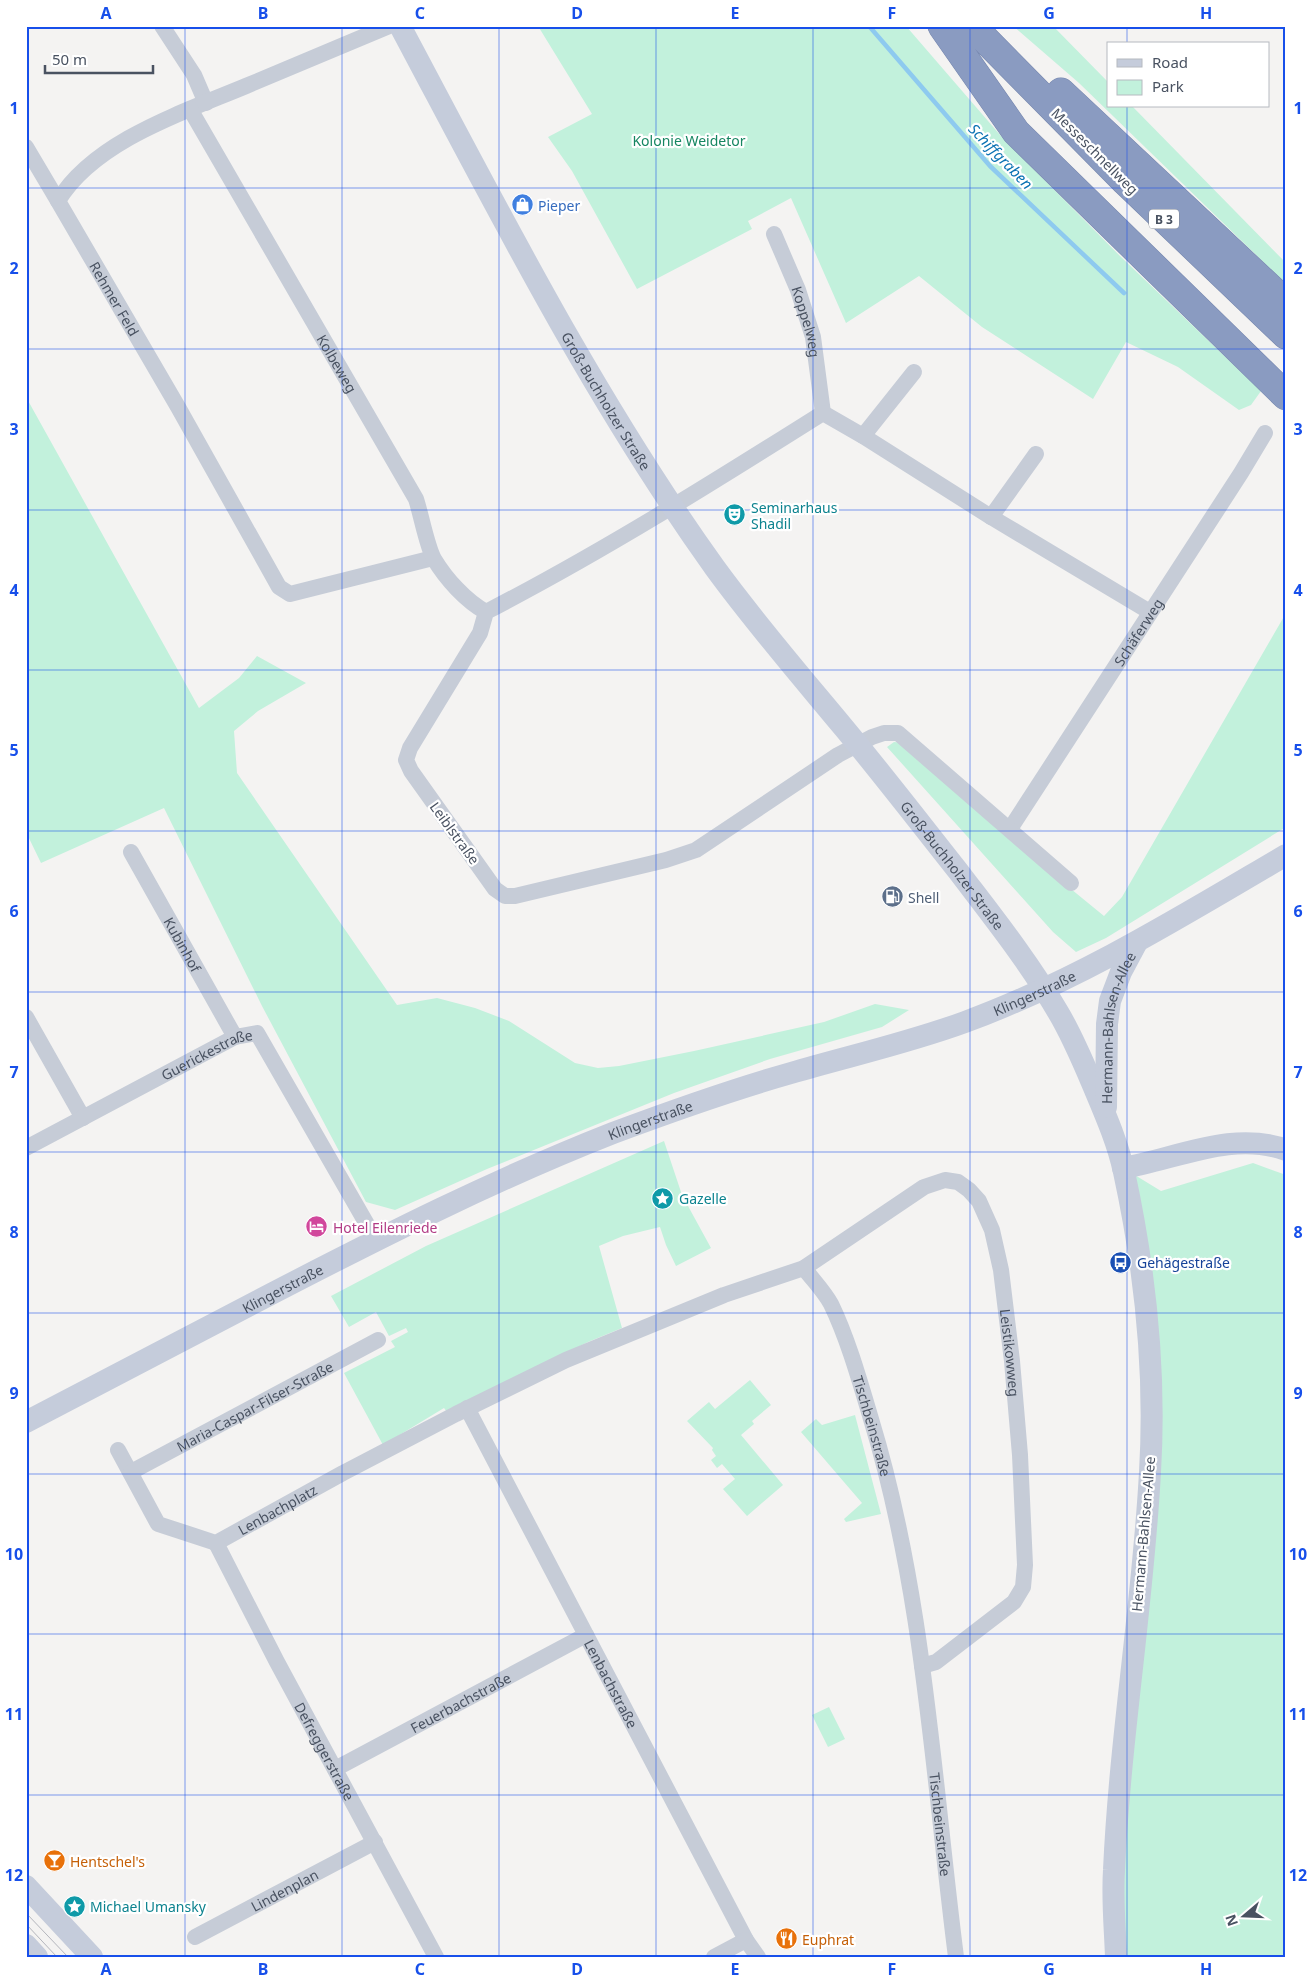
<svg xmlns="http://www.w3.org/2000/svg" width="1312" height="1983" font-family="'Noto Sans',sans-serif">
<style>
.green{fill:#c2f1dc}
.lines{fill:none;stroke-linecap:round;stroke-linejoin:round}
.stream{stroke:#8ecaef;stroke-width:4.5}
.highway-casing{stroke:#7586ad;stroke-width:29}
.street{stroke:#c6ccd7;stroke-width:16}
.secondary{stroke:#c5ccdb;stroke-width:22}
.highway{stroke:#8a9bc1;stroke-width:28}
.tram{stroke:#b4b6bd;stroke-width:1}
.grid{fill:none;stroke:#174fea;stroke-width:1;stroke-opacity:0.55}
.labels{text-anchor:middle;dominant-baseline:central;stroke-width:4.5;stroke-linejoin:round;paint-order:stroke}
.shield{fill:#fff;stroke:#808690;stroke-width:1}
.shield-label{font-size:12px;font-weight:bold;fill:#495261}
.park-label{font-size:14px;fill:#168661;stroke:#fff}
.street-label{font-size:14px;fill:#495261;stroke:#fff}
.shop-label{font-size:14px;fill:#366cbe;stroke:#fff;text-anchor:start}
.culture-label{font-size:14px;fill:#0d838f;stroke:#fff;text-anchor:start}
.service-label{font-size:14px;fill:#4e5e75;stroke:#fff;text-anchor:start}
.hotel-label{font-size:14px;fill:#b23c85;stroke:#fff;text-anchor:start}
.transit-label{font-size:14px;fill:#164399;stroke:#fff;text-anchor:start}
.food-label{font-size:14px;fill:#c56008;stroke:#fff;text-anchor:start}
.water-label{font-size:15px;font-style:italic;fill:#0a72b3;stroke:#fff}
.neatline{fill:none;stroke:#174fea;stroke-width:2}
.grid-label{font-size:16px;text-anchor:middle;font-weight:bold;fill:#174fea}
</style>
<rect width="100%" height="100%" fill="#f4f3f2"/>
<path class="green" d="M538,26H906L1001,136L1120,256L1261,391L1251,405L1239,410L1178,367L1126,342L1093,399L982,327L919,276L846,323L791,198L748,221L752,229L637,289L572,171L548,137L592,114Z
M1013,26H1053L1108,82V106H1132L1286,263V284L1079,83Z
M26,397L199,708L239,678L257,656L306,683L258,711L234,731L237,773L397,1005L437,998L475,1008L509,1021L575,1063L598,1068L619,1066L694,1051L824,1022L875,1004L909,1010L882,1027L770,1059L674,1093L487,1169L395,1210L366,1202L262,1006L164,808L41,863L26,832Z
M1286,613V827L1106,938L1076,952L1053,932L887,747L894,742L905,743L999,830L1104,916L1122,897Z
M664,1141L682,1195L711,1248L676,1266L666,1245L660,1227L623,1236L599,1246L622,1328L588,1342L447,1412L444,1408L383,1445L344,1373L395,1347L391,1341L408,1332L406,1328L389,1336L376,1312L349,1327L331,1296L426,1246Z
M1253,1163L1286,1175V1957H1116L1150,1471L1125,1169L1161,1191Z
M750,1380L771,1405L752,1421L754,1424L741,1435L783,1485L747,1516L723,1489L735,1479L722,1464L717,1468L711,1460L716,1456L712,1450L713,1448L687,1421L709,1402L715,1409Z
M855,1415L881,1514L846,1522L844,1519L862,1503L801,1432L816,1419L822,1425Z
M829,1707L845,1739L828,1747L812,1715Z"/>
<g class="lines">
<path class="stream" d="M869,26L990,166L1124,293"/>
<defs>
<path id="highway" d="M942,26L1016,132L1286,396
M972,26L1125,181L1286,335
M1061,92L1286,303"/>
</defs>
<use href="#highway" class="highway-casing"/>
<g class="street">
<path d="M162,26L194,75L206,103"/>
<path id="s1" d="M389,26C341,46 293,66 246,86C184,112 94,141 58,201L178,407L279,587L290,594L433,558"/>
<path id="s2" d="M190,109L416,499C421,514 427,547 434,559C446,579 466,601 486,612"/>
<path d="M26,147L58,201"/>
<path id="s3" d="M774,234L798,290L813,337L823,413"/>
<path d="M863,436L914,372"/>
<path d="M991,517L1036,454"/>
<path id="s4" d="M1010,829L1241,473L1265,433"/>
<path id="s5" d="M131,852L235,1037"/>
<path d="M1071,883L898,733H884L872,737L838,755L696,850L666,860L515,896H505L495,889L411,771L406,760L410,748L480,633L486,612C602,552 712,483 823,413L863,436L991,517L1150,612"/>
<path d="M26,1017L83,1118"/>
<path id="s6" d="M26,1148L235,1037L257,1033L376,1240"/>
<path id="s7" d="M804,1268C812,1279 824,1291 831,1304C848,1339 860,1382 871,1419C924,1593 933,1777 956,1957"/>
<path id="s8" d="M467,1408L746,1940L758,1957"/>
<path id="s9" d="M118,1450L158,1524L216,1543L343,1473L456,1414L566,1360L724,1295L804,1268L924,1187L945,1180L958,1182L969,1190L979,1201L992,1230L1001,1270L1012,1361L1020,1455L1025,1565L1023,1587L1014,1602L936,1662L922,1666"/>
<path id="s10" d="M131,1472L378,1340"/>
<path id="s11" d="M216,1543L277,1662L436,1957"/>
<path id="s12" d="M335,1769L586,1635"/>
<path id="s13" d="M195,1937L375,1842"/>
<path d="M714,1957L746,1940"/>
</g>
<g class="secondary">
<path id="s14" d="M400,26C498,210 593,398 715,568C755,623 800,675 844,728C883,775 920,823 958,871C993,917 1029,962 1058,1012C1073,1037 1084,1064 1095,1090C1106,1116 1118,1144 1124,1172C1145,1269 1156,1372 1150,1472C1143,1605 1120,1737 1114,1870C1112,1899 1115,1928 1116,1957"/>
<path id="s15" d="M1106,1107L1107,1024L1110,1001L1121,972L1137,942"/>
<path d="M1123,1168C1176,1159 1233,1130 1286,1150"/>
<path id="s16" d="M26,1422C109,1379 191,1336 273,1293C385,1235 496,1179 613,1133C672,1111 731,1090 791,1073C849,1056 908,1043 965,1022C1079,980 1182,916 1286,855"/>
<path d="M26,1886L92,1957"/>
<path d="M26,1945L37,1957"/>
</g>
<use href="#highway" class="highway"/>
<path class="tram" d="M26,1913L68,1957
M26,1924L57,1957"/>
</g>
<path class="grid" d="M185,26V1957M342,26V1957M499,26V1957M656,26V1957M813,26V1957M970,26V1957M1127,26V44M1127,106V1957M26,188H1286M26,349H1286M26,510H1286M26,670H1286M26,831H1286M26,992H1286M26,1152H1286M26,1313H1286M26,1474H1286M26,1634H1286M26,1795H1286"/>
<defs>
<symbol id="shop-disc" viewBox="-11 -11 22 22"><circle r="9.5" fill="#3f7fe0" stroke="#fff"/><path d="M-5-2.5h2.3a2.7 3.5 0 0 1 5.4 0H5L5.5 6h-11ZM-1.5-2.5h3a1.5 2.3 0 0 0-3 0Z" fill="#fff"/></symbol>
<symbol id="theatre-disc" viewBox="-11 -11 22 22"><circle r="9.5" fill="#0f9aa8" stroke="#fff"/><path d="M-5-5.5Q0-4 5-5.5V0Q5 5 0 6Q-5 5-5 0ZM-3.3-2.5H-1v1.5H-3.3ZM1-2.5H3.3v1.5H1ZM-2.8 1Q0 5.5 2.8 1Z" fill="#fff"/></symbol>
<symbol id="fuel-disc" viewBox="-11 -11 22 22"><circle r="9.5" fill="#5c6f8a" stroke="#fff"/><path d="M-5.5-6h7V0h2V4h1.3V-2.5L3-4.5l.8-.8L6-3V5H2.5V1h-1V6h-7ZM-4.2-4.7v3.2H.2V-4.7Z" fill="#fff"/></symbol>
<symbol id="sight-disc" viewBox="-11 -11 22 22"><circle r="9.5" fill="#0f9aa8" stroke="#fff"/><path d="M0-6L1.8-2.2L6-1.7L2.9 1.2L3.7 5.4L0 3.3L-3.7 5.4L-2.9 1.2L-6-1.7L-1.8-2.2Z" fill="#fff"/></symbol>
<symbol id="hotel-disc" viewBox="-11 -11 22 22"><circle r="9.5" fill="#d1479c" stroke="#fff"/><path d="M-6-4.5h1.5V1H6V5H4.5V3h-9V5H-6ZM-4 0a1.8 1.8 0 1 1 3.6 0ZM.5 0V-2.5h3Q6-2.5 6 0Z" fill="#fff"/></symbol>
<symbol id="bus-disc" viewBox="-11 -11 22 22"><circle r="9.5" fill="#1a4fb4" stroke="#fff"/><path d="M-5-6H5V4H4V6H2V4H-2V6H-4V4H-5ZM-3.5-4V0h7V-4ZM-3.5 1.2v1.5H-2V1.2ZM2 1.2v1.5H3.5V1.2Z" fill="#fff"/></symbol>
<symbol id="bar-disc" viewBox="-11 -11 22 22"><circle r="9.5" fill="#e8710a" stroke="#fff"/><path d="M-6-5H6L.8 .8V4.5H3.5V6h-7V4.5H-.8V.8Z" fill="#fff"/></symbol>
<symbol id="restaurant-disc" viewBox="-11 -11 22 22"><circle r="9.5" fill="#e8710a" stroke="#fff"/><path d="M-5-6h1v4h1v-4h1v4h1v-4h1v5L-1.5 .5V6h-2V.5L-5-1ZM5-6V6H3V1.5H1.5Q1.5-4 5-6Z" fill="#fff"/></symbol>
</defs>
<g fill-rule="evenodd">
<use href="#shop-disc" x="510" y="192" width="25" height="25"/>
<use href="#theatre-disc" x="722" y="502" width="25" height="25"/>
<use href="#fuel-disc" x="880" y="884" width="25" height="25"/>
<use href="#sight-disc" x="650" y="1186" width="25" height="25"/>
<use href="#hotel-disc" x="304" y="1214" width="25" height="25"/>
<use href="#bus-disc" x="1108" y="1250" width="25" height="25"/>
<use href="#bar-disc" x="42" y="1848" width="25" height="25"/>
<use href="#sight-disc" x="62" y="1894" width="25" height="25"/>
<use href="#restaurant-disc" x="774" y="1926" width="25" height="25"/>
</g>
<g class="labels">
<rect class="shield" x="1149" y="209.5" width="30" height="19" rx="4"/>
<g class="shield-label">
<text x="1164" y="219">B 3</text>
</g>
<g class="park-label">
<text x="689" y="140">Kolonie Weidetor</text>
</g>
<g class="street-label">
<text transform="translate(1095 151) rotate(45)">Messeschnellweg</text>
<text stroke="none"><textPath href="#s1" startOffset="492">Rehmer Feld</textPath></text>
<text stroke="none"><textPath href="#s3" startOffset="94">Koppelweg</textPath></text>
<text stroke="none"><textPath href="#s2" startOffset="294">Kolbeweg</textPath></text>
<text stroke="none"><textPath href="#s14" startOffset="428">Groß-Buchholzer Straße</textPath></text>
<text stroke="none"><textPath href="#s4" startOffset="235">Schäferweg</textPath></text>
<text transform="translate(455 833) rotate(54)">Leiblstraße</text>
<text stroke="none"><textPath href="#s14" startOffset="1008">Groß-Buchholzer Straße</textPath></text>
<text stroke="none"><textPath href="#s5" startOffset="106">Kubinhof</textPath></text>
<text stroke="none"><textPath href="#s16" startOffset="1099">Klingerstraße</textPath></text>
<text stroke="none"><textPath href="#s15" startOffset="81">Hermann-Bahlsen-Allee</textPath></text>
<text stroke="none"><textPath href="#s6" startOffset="204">Guerickestraße</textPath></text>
<text stroke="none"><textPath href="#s16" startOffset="694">Klingerstraße</textPath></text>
<text stroke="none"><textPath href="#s16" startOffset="289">Klingerstraße</textPath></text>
<text stroke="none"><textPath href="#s9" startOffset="1160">Leistikowweg</textPath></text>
<text stroke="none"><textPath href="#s10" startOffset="140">Maria-Caspar-Filser-Straße</textPath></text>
<text stroke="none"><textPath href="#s7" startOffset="174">Tischbeinstraße</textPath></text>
<text stroke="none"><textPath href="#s9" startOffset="215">Lenbachplatz</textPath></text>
<text transform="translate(1143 1534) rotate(-85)">Hermann-Bahlsen-Allee</text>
<text stroke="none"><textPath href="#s8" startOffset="311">Lenbachstraße</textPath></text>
<text stroke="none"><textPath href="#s12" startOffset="142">Feuerbachstraße</textPath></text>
<text stroke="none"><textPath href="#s11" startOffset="235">Defreggerstraße</textPath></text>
<text stroke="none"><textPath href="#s7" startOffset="579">Tischbeinstraße</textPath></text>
<text stroke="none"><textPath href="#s13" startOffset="101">Lindenplan</textPath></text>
</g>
<g class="shop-label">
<text x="538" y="205">Pieper</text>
</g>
<g class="culture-label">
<text x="751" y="507">Seminarhaus<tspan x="751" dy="16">Shadil</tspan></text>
<text x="679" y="1198">Gazelle</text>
<text x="90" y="1906">Michael Umansky</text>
</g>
<g class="service-label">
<text x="908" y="897">Shell</text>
</g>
<g class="hotel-label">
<text x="333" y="1227">Hotel Eilenriede</text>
</g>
<g class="transit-label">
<text x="1137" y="1262">Gehägestraße</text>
</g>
<g class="food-label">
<text x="70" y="1861">Hentschel's</text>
<text x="802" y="1939">Euphrat</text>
</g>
<g class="water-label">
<text transform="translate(1001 156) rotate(46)">Schiffgraben</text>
</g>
</g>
<rect width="1312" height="1983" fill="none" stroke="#ffffff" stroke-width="55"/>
<rect x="1107" y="42" width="162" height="65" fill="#ffffff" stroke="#b6bac0"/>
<rect x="1117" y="59" width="25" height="8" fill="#c5ccdb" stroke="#b6bac0"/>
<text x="1152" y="68" font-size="15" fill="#495261">Road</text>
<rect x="1117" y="80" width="25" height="15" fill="#c2f1dc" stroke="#b6bac0"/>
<text x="1152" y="92" font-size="15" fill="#495261">Park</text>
<g transform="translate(1244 1916) rotate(251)" stroke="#ffffff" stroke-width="4" paint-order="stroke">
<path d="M0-4L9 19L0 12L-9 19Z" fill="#495261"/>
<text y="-8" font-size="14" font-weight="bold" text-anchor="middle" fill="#495261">N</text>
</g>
<path d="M45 65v8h108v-8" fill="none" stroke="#495261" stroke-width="2.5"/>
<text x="52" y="65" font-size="15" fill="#495261" stroke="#ffffff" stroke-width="4" paint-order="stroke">50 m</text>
<rect x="28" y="28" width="1256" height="1928" class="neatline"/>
<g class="grid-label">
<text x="106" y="19">A</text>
<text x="263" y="19">B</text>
<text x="420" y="19">C</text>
<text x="577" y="19">D</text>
<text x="735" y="19">E</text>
<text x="892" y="19">F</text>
<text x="1049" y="19">G</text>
<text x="1206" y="19">H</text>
<text x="14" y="114">1</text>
<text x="1298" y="114">1</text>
<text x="14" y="274">2</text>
<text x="1298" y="274">2</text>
<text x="14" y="435">3</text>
<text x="1298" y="435">3</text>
<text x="14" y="596">4</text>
<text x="1298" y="596">4</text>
<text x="14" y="756">5</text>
<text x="1298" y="756">5</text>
<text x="14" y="917">6</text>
<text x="1298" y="917">6</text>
<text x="14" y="1078">7</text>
<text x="1298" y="1078">7</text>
<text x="14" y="1238">8</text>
<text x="1298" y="1238">8</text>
<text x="14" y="1399">9</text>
<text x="1298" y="1399">9</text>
<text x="14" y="1560">10</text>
<text x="1298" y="1560">10</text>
<text x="14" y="1720">11</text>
<text x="1298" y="1720">11</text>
<text x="14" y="1881">12</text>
<text x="1298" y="1881">12</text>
<text x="106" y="1975">A</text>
<text x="263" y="1975">B</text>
<text x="420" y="1975">C</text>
<text x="577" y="1975">D</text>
<text x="735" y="1975">E</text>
<text x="892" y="1975">F</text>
<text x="1049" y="1975">G</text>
<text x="1206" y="1975">H</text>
</g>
</svg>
